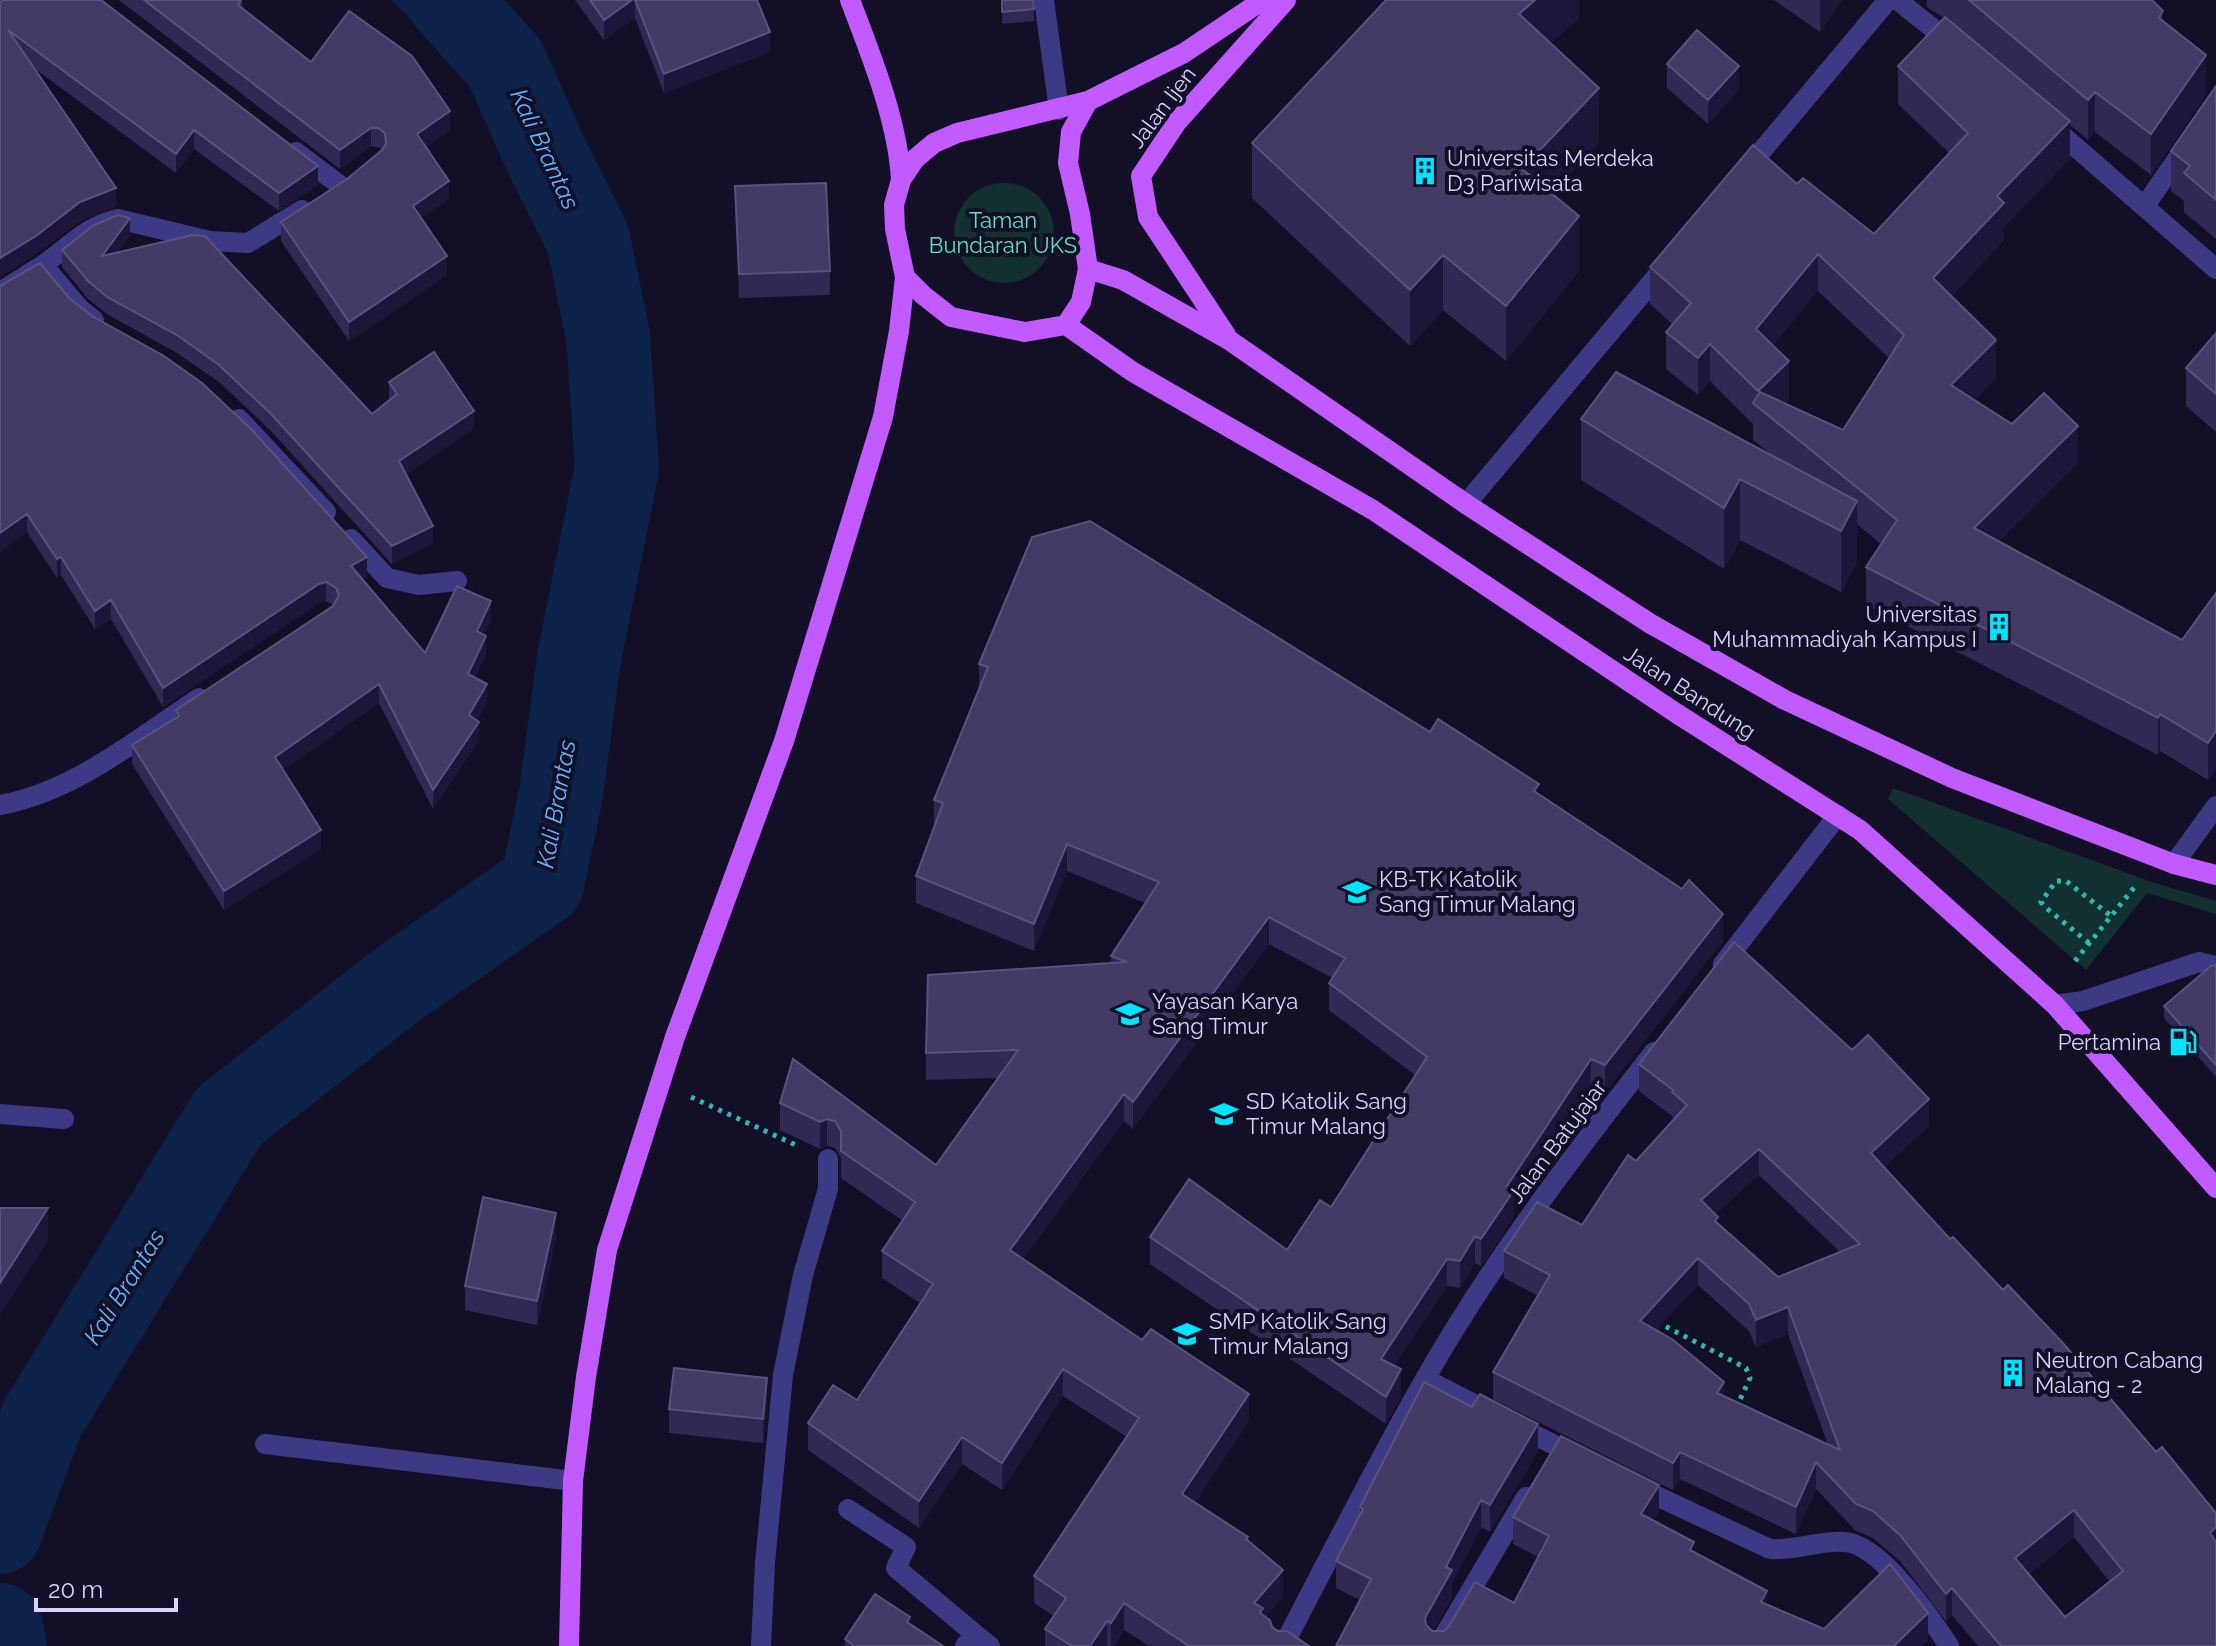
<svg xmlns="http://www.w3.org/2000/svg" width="2216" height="1646" font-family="Raleway,sans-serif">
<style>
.green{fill:#12302f}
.water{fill:#0c2248}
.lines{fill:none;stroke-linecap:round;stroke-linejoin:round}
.river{stroke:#0c2248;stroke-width:84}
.path{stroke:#2fb8b0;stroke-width:5;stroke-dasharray:4 6;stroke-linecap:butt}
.service{stroke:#3d3a85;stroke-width:20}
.minor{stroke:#3d3a85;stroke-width:20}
.primary{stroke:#c25bff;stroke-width:20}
.wall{fill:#312854;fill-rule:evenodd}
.shaded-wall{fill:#1d163a}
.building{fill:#433a66;stroke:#5a527e;stroke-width:2;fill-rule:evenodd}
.labels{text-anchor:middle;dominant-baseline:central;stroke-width:8;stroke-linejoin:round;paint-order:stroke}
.street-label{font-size:22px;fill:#d9d4ff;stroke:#130f26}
.poi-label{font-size:22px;fill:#d9d4ff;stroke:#130f26;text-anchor:start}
.park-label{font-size:22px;fill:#5fe0c0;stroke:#130f26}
.water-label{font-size:24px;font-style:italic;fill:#62b6ff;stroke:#130f26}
</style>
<rect width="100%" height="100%" fill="#130f26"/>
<path class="green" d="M954 233a50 50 0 1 1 100 0a50 50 0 1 1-100 0Z
M1893,788L2155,883L2216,901V914L2147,893L2086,970L1888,799Z"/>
<path class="water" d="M391,0H473L477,4L439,33L428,36Z"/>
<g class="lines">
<path class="river" d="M0,1532L42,1419L229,1116L397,985L542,884L561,794L579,658L617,468L608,336L588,239L545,153L505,63L448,0
M0,1625L5,1646"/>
<path class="path" d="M2089,943L2045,907L2041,902L2056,881H2066L2111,916
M2075,961L2137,884
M691,1097L798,1146
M1657,1322L1746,1368L1750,1378L1737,1406"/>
<path class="service" d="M1897,0L1954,45
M2049,124L2216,269
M1744,172L1888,0
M2144,207L2216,103
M1466,504L1667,264
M2174,864L2216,806
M2055,1005L2083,1001L2199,962L2216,966"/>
<path class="minor" d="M1044,0L1059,110
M296,152L341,186
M43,265L79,308L94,320
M0,292C14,283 29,274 43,265C67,248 88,225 118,219L210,241L248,243L302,210
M239,419L326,512
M351,539L387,578L419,585L457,581
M0,805C75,791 136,740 199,698
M1723,964L1838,815
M0,1114L64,1119
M1425,1379L1578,1457
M265,1444L573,1481
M1635,1486L1770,1549C1796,1551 1820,1540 1845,1542C1880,1544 1931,1618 1949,1646
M848,1509L906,1547L896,1568L975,1634
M761,1646L765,1563L783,1375L803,1275L828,1189V1159
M965,1646L975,1634L990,1646
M1283,1646C1330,1557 1375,1466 1425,1379C1491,1263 1572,1157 1654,1052
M1438,1646L1526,1497"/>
<path class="primary" d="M850,0C871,55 898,121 901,180
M1088,269L1123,280L1229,340L1466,504L1575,575L1651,624L1785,700L1952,778L2174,864L2216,875
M905,277L923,295L951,317L1025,332L1066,325L1081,302L1088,269L1080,214L1068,163L1071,132L1088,101
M1066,325L1133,372L1373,510L1676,713L1860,830L2055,1005L2216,1188
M1226,335L1148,217L1141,176L1177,122L1286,0
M569,1646L573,1481L586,1377L607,1250L675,1037L784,741L883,417L899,331L905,277L895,229L894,205L901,180L915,159L934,143L957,133L1088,101L1184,53L1263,0"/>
</g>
<path class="wall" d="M119,0H242V8L311,62L450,130L426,147L449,199L421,218L447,275L349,341L281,241V222L347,179L382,150L378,147L371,146L340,169Z
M575,0H757L770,52L664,93L635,18L604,40Z
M1002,0L1034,9V21L1002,24Z
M1579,0V19L1550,42L1599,143L1552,193L1579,271L1506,361L1443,310L1410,346L1252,198V143Z
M1774,0H1842L1820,32Z
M1927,0H2152L2206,95L2151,175L2095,132L2088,140L2070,125V159L2004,227V240L1952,296L1996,378L1974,400L2012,424L2078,463L1999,541L2182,640L2216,593V769L2208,780L2160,751L2158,755L1866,605V567L1881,544L1857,524V562L1841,592L1740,540L1724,569L1581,480V419L1773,456L1753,440V424L1710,381L1698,395L1666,369V332L1672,324L1650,304V267L1797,184L1874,234L1949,153L1898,104V66L1944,18L1927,7ZM1818,291L1889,358L1843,430L1784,403L1789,399L1773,345Z
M0,3L318,185L279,211L194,149L176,173L34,68L116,206L80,221L36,254L0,277Z
M1667,64L1739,90L1708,124L1667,88Z
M2216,86V239L2184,212V201L2171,191V151Z
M735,186L830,271V295L739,298Z
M130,236L117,252L372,414L389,400V382L474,428L406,474L433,543L392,564L271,431L219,382L177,353L107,314L88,299L62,267V250Z
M69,298L367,576L362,579L425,653L491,620L484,635L486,654L475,678L487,703L477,720L479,740L433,809L379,703L283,770L321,849L224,910L132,764V745L176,718V710L334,605L326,601L319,603L163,707L111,619L95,629L61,575L57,578L27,532L0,552Z
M2216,333V432L2186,406V368Z
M979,664L1430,732L1539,795L1723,941L1605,1092L1591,1086L1514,1202V1217L1481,1266L1475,1263L1460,1288L1447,1286L1394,1366L1401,1396L1386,1424L1150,1264V1237L1287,1250L1331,1207L1415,1075L1329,1010V983L1332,978L1269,944L1133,1129L1124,1121L1023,1259L1249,1421L1195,1502L1248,1540L1283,1597L1265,1617L1278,1631L1309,1646H1149L1124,1630L1114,1646H1045V1629L1054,1616L1034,1603V1576L1127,1437L1063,1396L1002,1490L962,1464L919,1528L808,1450V1423L857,1400L920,1303L882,1278V1251L903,1221L841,1178V1158L835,1148L827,1146L820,1149L780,1130V1103L793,1059L936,1165L998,1078L926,1080V1053L1111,964V956L1145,903L1067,871L1034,951L916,903V876L934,827V800L979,688Z
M2216,965V1077L2164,1018V1006Z
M1639,1064L1929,1126L1884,1167L1950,1239L2156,1452L2216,1646H1978L1952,1615L1946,1621L1900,1561L1873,1538L1856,1531L1816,1489L1796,1534L1680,1479L1673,1490L1493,1399V1372L1538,1296L1504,1278V1251L1582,1225L1636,1161L1673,1120L1672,1116L1639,1091ZM1759,1175L1840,1252L1778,1277L1718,1224L1715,1214ZM1698,1285L1749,1331L1756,1347L1788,1334L1828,1445L1724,1396L1656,1330ZM2074,1537L2110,1582L2065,1617L2029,1574Z
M556,1237L537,1325L465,1310V1286Z
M767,1402L763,1443L669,1433V1409Z
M1538,1451L1490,1532L1481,1527L1452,1583V1597L1433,1631H1444L1514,1603L1538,1557L1513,1544V1517L1659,1512L1654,1521L1694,1552L1767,1604L1824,1629L1928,1640L1336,1646L1360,1600L1336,1588V1561L1360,1517V1507Z
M910,1624L943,1646H845V1639Z"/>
<path class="shaded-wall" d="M632,0H635V18L604,40V20Z
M1535,0H1579V19L1519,69V14Z
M1820,0H1842L1820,32Z
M770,32V52L664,93V74Z
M2206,55V95L2151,175V134Z
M1739,66V90L1708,124V100Z
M1599,88V143L1522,224V169Z
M2095,92V132L2088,140V100Z
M450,111V130L417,153V134Z
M2070,121V159L2004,227V240L1933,316V278L1997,196Z
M371,128V146L340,169V150Z
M194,130V149L176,173V154Z
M318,166V185L279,211V193Z
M449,181V199L413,224V206Z
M116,188V206L80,221L36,254L0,277V258L80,202Z
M1579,216V271L1506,361V306Z
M130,218V236L102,273V256Z
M1818,254V291L1756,366V329Z
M1443,255V310L1410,346V290Z
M447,256V275L349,341V322Z
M1996,340V378L1951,422V385Z
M1710,344V381L1698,395V358Z
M1789,361V399L1770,417L1758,407V391Z
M474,411V428L399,478V461Z
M2078,426V463L1974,565V528Z
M1740,479V540L1724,569V508Z
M1857,501V562L1841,592V531Z
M27,514V532L0,552V533Z
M433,526V543L392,564V546Z
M61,557V575L57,578V559Z
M367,557V576L351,584V566Z
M326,582V601L319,603L163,707V688L319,584Z
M111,600V619L95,629V611Z
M491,601V620L477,650V631Z
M486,636V654L468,692V674Z
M379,684V703L275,776V757Z
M487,684V703L469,733V715Z
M2160,714V751L2158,755V718Z
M479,722V740L433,809V790Z
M2216,731V769L2208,780V743Z
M321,830V849L224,910V891Z
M1067,844V871L1034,951V924Z
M1723,914V941L1605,1092V1065Z
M1269,917V944L1133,1129V1102Z
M1591,1059V1086L1514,1202V1217L1481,1266V1239L1507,1186Z
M1124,1094V1121L1010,1277V1250Z
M1929,1099V1126L1871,1180V1153Z
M827,1119V1146L820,1149V1122Z
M1759,1149V1175L1701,1227V1200Z
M48,1208V1241L0,1315V1283Z
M556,1213V1237L537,1325V1301Z
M1475,1236V1263L1460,1288V1261Z
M1698,1258V1285L1640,1348V1321Z
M1447,1259V1286L1381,1386V1359Z
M1788,1307V1334L1756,1347V1320Z
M1063,1369V1396L1002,1490V1463Z
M1401,1369V1396L1386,1424V1397Z
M767,1378V1402L763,1443V1419Z
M1724,1382V1409L1717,1393Z
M1249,1394V1421L1182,1521V1494Z
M1538,1424V1451L1490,1532V1505Z
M962,1437V1464L919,1528V1501Z
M1680,1452V1479L1673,1490V1463Z
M1816,1462V1489L1796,1534V1507Z
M1659,1485V1512L1641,1541V1514Z
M1481,1500V1527L1452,1583V1597L1425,1645V1618L1446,1567Z
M2074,1510V1537L2015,1585V1558Z
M2216,1527V1554L2210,1533Z
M1283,1570V1597L1263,1620L1254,1603Z
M1952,1588V1615L1946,1621V1594Z
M1767,1591V1618L1761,1602Z
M1124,1603V1630L1114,1646H1111V1623Z
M1928,1613V1640L1921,1646H1894Z
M1107,1621V1646H1090Z"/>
<path class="building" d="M2,0H101L318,166L279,193L194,130L176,154L8,30L116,188L80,202L36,236L0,258V3Z
M144,0H241L238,5L311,62L349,11L412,56L450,111L417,134L449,181L413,206L447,256L349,322L281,222L347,179L382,150L386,144L385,133L378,128H371L340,150Z
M590,0H632L604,20Z
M635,0H757L770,32L664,74Z
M1002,0H1033L1034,9L1002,12Z
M1386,0H1535L1519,14L1599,88L1522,169L1579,216L1506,306L1443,255L1410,290L1252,143Z
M1969,0H2152L2163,11L2159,18L2206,55L2151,134L2095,92L2088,100Z
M1945,17L2070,121L1997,196L2004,203L1933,278L1996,340L1951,385L2012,424L2044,393L2078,426L1974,528L2182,640L2216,593V731L2208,743L2160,714L2158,718L1866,567L1897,520L1753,403L1760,392L1843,430L1904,335L1818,254L1756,329L1789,361L1758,391L1710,344L1698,358L1666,332L1691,303L1650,267L1753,145L1797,184L1803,178L1874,234L1968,133L1898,66Z
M1697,30L1739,66L1708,100L1667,64Z
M2216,86V200L2184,173L2190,166L2171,151Z
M826,183L830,271L739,274L735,186Z
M118,215L130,218L102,256L193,235L205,236L372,414L397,394L389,382L434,352L474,411L399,461L433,526L392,546L271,414L219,365L177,335L107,297L88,281L62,250L94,225Z
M40,263L69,298L92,316L164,356L202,383L252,430L367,557L351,566L425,653L457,586L491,601L477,631L486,636L468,674L487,684L469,715L479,722L433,790L379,684L275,757L321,830L224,891L132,745L179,716L176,710L333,606L339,595L336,588L326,582L319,584L163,688L111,600L95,611L61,557L57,559L27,514L0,533V286Z
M2216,333V394L2186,368Z
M1616,372L1857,501L1841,531L1740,479L1724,508L1581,419Z
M1090,521L1430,732L1438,719L1539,784L1534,791L1682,889L1689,880L1723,914L1605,1065L1591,1059L1507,1186L1514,1190L1481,1239L1475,1236L1460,1261L1447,1259L1381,1359L1401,1369L1386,1397L1150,1237L1189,1179L1287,1250L1320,1200L1331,1207L1427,1057L1329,983L1345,958L1269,917L1133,1102L1124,1094L1010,1250L1142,1340L1151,1329L1249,1394L1182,1494L1248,1537L1246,1539L1283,1570L1254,1603L1263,1608L1260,1613L1270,1620L1272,1627L1278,1631H1287L1309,1646H1189L1124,1603L1111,1623L1107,1621L1090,1646H1072L1045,1629L1066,1598L1034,1576L1139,1418L1063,1369L1002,1463L962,1437L919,1501L808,1423L833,1385L857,1400L933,1284L882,1251L915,1202L841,1151V1131L835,1121L827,1119L820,1122L780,1103L793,1059L936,1165L1018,1050L926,1053L928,975L1127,962L1111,956L1159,882L1067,844L1034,924L916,876L943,803L934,800L988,667L979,664L1032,537Z
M1734,942L1852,1050L1868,1035L1929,1099L1871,1153L1950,1239L1953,1237L2003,1290L2008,1285L2062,1342L2156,1452L2162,1447L2216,1513V1527L2210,1533L2216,1542V1646H2001L1952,1588L1946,1594L1900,1535L1873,1511L1856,1504L1816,1462L1796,1507L1680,1452L1673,1463L1493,1372L1550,1275L1504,1251L1537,1202L1582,1225L1628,1155L1636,1161L1687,1105L1672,1092L1673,1090L1639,1064ZM1759,1149L1860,1244L1778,1277L1715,1221L1718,1217L1701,1200ZM1698,1258L1749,1304L1756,1320L1788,1307L1840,1450L1717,1393L1724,1382L1672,1339L1640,1321ZM2074,1510L2123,1571L2065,1617L2015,1558Z
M2216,965V1065L2164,1006L2211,966Z
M483,1197L556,1213L537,1301L465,1286Z
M0,1208H48L0,1283Z
M674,1368L767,1378L763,1419L669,1409Z
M1424,1382L1472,1407L1480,1394L1538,1424L1490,1505L1481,1500L1446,1567L1452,1570L1425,1618L1426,1625L1432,1631H1444L1449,1626L1475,1582L1514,1603L1549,1536L1513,1517L1561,1436L1659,1485L1641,1514L1694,1542L1690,1550L1767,1591L1761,1602L1824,1629L1890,1564L1928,1613L1894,1646H1336L1371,1579L1336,1561L1363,1509L1360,1507Z
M875,1594L910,1617L907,1622L943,1646H852L853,1645L845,1639Z"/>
<defs>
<symbol id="building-bare" viewBox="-9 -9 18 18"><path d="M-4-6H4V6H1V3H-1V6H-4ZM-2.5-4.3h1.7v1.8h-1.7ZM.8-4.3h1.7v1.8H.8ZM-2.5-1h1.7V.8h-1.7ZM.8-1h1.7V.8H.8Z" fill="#00e5ff" stroke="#130f26" stroke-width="2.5" paint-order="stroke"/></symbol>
<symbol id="school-bare" viewBox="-9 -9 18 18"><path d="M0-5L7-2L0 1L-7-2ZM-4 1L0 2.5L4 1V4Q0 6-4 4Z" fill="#00e5ff" stroke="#130f26" stroke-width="2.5" paint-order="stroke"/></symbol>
<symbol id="fuel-bare" viewBox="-9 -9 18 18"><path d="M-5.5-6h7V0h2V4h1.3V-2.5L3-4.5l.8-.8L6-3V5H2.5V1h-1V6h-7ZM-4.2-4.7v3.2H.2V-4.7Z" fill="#00e5ff" stroke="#130f26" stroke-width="2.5" paint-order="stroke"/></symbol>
</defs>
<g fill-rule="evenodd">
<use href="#building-bare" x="1405" y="151" width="40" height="40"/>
<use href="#building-bare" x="1979" y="607" width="40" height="40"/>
<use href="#school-bare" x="1337" y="872" width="40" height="40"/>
<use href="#school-bare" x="1110" y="994" width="40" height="40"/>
<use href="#fuel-bare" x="2163" y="1022" width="40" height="40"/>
<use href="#school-bare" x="1204" y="1094" width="40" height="40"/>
<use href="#school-bare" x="1167" y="1314" width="40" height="40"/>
<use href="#building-bare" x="1993" y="1353" width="40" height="40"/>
</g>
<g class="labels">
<g class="street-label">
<text transform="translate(1162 107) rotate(-53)">Jalan Ijen</text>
<text transform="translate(1690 692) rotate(33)">Jalan Bandung</text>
<text transform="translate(1557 1141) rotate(-53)">Jalan Batujajar</text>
</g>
<g class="poi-label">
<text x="1447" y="158">Universitas Merdeka<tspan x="1447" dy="25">D3 Pariwisata</tspan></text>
<text x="1977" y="614" text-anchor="end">Universitas<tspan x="1977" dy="25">Muhammadiyah Kampus I</tspan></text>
<text x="1379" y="879">KB-TK Katolik<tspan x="1379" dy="25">Sang Timur Malang</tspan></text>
<text x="1152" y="1001">Yayasan Karya<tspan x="1152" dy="25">Sang Timur</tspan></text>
<text x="2161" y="1042" text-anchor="end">Pertamina</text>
<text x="1246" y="1101">SD Katolik Sang<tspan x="1246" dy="25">Timur Malang</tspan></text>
<text x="1209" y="1321">SMP Katolik Sang<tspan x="1209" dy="25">Timur Malang</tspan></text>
<text x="2035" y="1360">Neutron Cabang<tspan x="2035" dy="25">Malang - 2</tspan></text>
</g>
<g class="park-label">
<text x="1003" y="220">Taman<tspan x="1003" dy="25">Bundaran UKS</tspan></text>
</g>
<g class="water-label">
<text transform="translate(545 149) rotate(65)">Kali Brantas</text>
<text transform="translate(556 804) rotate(-80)">Kali Brantas</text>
<text transform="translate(124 1287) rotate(-58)">Kali Brantas</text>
</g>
</g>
<path d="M36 1598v12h140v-12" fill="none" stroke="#d9d4ff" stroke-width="4"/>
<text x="48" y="1598" font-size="24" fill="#d9d4ff" stroke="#130f26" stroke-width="6" paint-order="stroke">20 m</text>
</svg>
